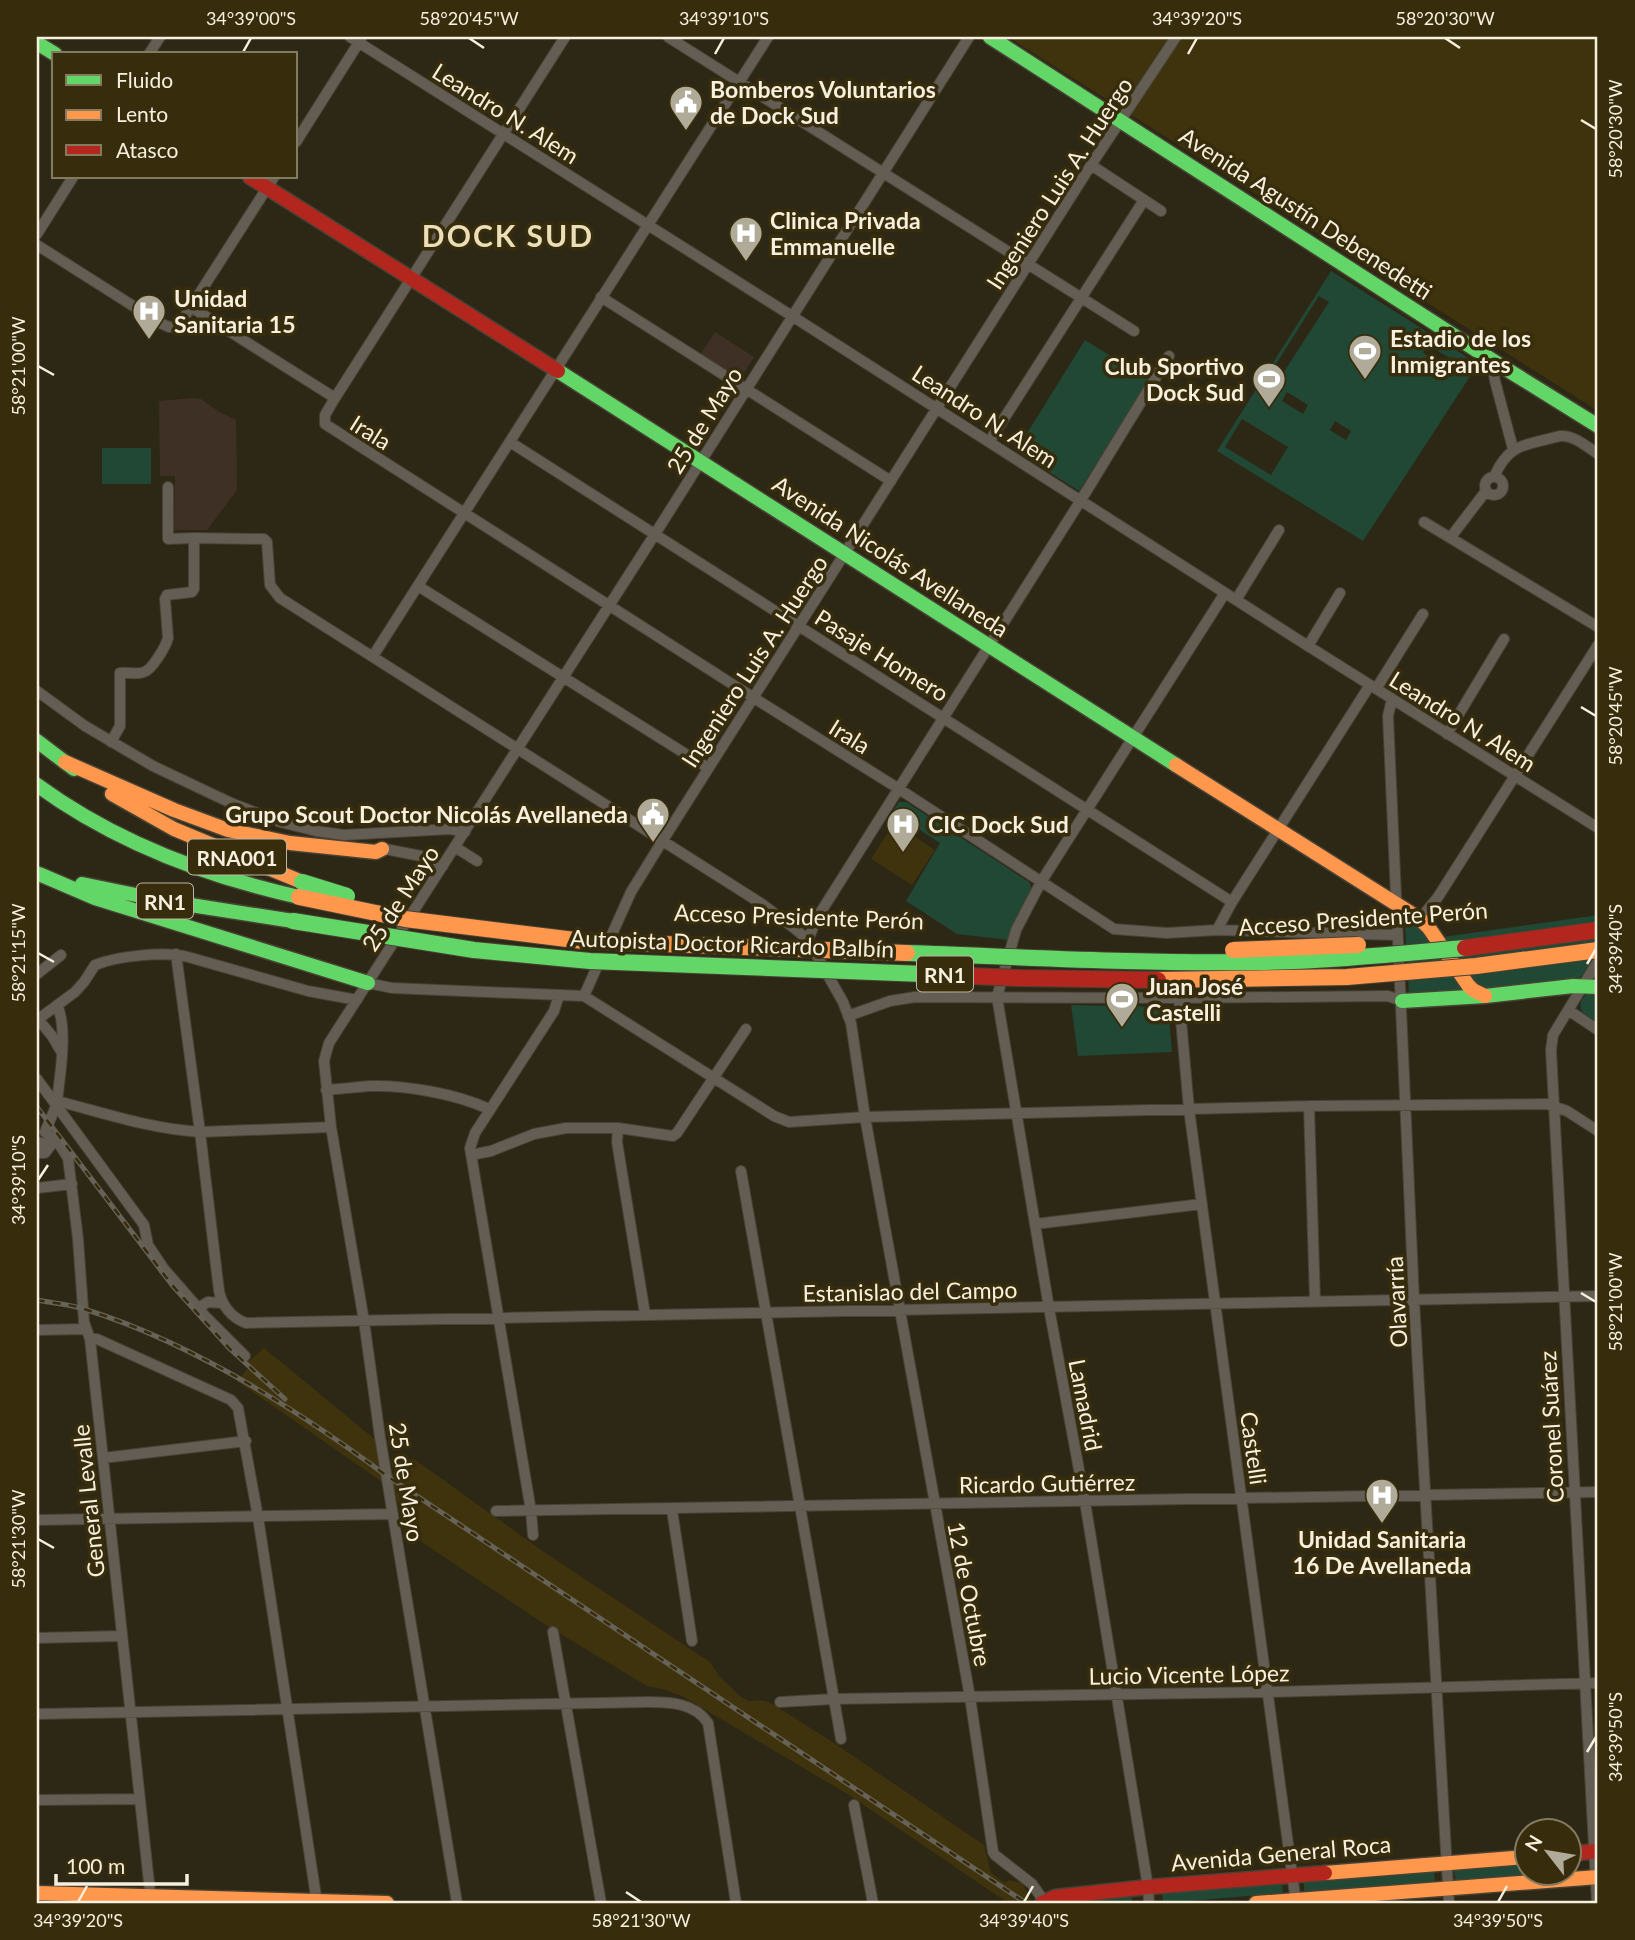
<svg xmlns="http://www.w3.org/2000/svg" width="1635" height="1940" font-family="Lato,sans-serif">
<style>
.built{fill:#3f330d}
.education{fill:#3f3025}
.green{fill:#204834;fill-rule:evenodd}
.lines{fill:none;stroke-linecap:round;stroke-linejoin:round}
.street-casing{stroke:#484234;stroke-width:12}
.fast-casing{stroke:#484234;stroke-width:17}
.slow-casing{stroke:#484234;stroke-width:17}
.jam-casing{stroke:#484234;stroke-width:17}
.street{stroke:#635d54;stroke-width:10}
.fast{stroke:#63d668;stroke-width:14}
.slow{stroke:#ff974d;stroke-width:14}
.jam{stroke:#b3261e;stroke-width:14}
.rail-casing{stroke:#676257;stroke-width:5}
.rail{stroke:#372c0c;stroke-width:2.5;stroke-dasharray:8;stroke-linecap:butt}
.fast-bridge-casing{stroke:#484234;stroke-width:18;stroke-linecap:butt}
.slow-bridge-casing{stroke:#484234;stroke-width:18;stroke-linecap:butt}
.jam-bridge-casing{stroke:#484234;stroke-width:18;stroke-linecap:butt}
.fast-bridge{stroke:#63d668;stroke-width:16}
.slow-bridge{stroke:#ff974d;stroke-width:16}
.jam-bridge{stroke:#b3261e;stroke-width:16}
.ticks{fill:none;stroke:#f7f0de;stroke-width:2.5}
.labels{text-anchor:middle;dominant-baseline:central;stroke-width:7;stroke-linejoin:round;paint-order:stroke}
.shield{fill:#372c0c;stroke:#bdb59f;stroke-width:2}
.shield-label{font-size:21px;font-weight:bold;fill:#f7f0de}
.poi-label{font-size:23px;font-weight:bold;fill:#f7f0de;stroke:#372c0c;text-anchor:start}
.street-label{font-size:23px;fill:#f7f0de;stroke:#372c0c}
.district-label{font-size:30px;font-weight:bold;letter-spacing:2px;fill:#ebdfba;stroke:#372c0c}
.neatline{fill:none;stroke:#f7f0de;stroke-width:2.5}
.ticks-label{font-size:18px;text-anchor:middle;fill:#f7f0de}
</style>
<rect width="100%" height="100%" fill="#2d2716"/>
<path class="built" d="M1008,37H1598V411Z
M894,823L935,850L912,885L871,859Z
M264,1348L378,1442L382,1468L399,1477L395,1462L414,1459L544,1552L710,1662L719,1676L741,1697L749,1701L761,1700L771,1703L837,1745L984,1845L991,1873L1005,1883L1009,1880L1022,1883L1033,1903H1008L849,1795L682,1696L662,1689L647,1686L549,1627L404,1530L395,1491L237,1381L249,1367L246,1363Z"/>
<path class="education" d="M715,332L754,357L741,378H736L700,355Z
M193,398L201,399L219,412L236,420L237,490L207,530H174L175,476H160L159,401Z"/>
<path class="green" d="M1331,271L1478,364L1363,541L1217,451ZM1319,296L1329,302L1280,378L1271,372ZM1427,345L1459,363L1454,371L1423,353ZM1287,392L1308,405L1303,414L1282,401ZM1242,419L1288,447L1271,475L1225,447ZM1335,421L1351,431L1346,440L1330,430Z
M1085,340L1149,380L1079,491L1016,451Z
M102,448H151V484H102Z
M899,802H906L1029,882L1031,886V893L1009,940L957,934L906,901L940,843L892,812Z
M1598,915V950L1586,972L1575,982L1491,989L1480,986L1474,983L1443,937Z
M1410,923L1422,928L1467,990L1412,995L1409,994L1405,927Z
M1588,992L1598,993V1024C1584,1014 1572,1009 1588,992Z
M1071,1005L1168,1007L1172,1052L1078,1056Z
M1526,1864V1874H1555L1456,1883L1454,1870Z
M1434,1870L1435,1883L1304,1894V1881Z
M1282,1883L1283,1893L1163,1903L1162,1893Z
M1131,1896L1133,1903H1049L1052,1902Z"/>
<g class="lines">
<defs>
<path id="street" d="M350,37L792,316L1308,646L1598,828
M565,37L335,398L325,415V424L754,698L899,789L1114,929L1167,933L1217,930L1397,935
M668,37L1134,331
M149,54L160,37
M296,142L361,39
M1091,165L1161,211
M37,234L73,177
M37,245L160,323L169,327H178L274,177
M601,297L891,481
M191,307L335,398
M1498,364L1494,375L1495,381L1513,449
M510,442L1232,902
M989,442L1144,200
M1485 486a9 9 0 1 1 18 0a9 9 0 1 1-18 0Z
M1494,477C1509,442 1527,445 1560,436C1574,435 1586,446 1598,454
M168,487V539L194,538
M1424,522L1598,627
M1450,538L1486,491
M418,586L708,768
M1236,600L1279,530
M1308,646L1340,593
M373,656L768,37
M1376,689L1423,614
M37,691L85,726L153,766L231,803L280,822L316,831L344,835L450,829L465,832
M1392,699L1388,716L1414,1300L1449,1903
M1447,734L1504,639
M111,742L120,726V673C127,672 138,675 144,672C152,670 166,646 168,638L165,599L167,595L192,592L194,589V538L264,539L267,542L270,585L280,598L762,904L794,928L808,940L843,1002L851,1023L865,1117L970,1697L993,1852L995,1855L1032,1884L1044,1901
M455,847L477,861
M380,848L426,857L443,866
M1420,919L1438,897L1598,645
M1217,930L1232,902L1370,685
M808,940L817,918L1081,500L1169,356
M608,943L631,892L663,840L1091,165L1176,37
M176,954L200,1132L219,1291C222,1306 232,1318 246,1323L1598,1296
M37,974L61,955
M368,983L392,988L584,996L774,1116L789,1122L865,1117L1309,1106L1547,1104L1567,1111L1598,1131
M584,996L600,960
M1179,998L1189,1109L1296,1903
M57,1005C68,1028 60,1076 57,1101
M1568,1010L1598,1030
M848,1016L890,1001L915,997L1179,998L1388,996L1402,1001
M38,1019L52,1036L62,1053
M37,1020L75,992L84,982L95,965C117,956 164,951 188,957L308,991L357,1000
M37,1079L144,1225L148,1245L164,1269L206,1317L245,1356
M326,1090C341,1089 356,1087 370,1086C407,1085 456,1094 489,1109
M56,1106L57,1101C104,1113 151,1129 200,1132L331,1127
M1309,1106L1315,1301
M618,1128L617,1142L645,1314
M45,1132L59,1144L68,1158L69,1166L78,1239L84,1322L90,1339L151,1901
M45,1132L56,1106
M37,1142L51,1145L56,1141
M37,1153H45L51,1145
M471,1155L491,1151L534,1134L566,1128H618L673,1136L677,1133L746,1029
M741,1171L841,1739
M37,1188L72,1184
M1035,1224L1202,1204
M198,1308L208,1302L222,1303
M37,1330L86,1329
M90,1339H97L231,1400L238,1408L258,1517L317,1903
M103,1458L246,1441
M672,1510L692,1641
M496,1511L1598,1492
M37,1520L393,1514
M533,1535L531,1511L470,1148L475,1133L554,1011L559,995
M553,1632L601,1903
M37,1638L122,1636
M780,1702L834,1699L1267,1692L1598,1683
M37,1714L648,1702C670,1702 695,1703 708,1723L736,1903
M37,1800L139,1799
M854,1805L873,1903
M457,1903L380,1437L364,1321L331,1127L324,1061L329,1043L655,534L969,37
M1149,1903L1148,1887L1085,1502L1049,1308L997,997L1016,930L1041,882L1225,593
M1597,1903L1551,1050L1553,1035L1598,961"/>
<path id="fast" d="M990,37L1498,364L1598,426
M37,43L55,54
M558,371L1176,765
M37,741L74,769
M37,785C115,842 205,876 299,897
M39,874L95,898L368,983
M82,884L165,901L293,921
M1402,1001L1485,996L1573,986L1598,987"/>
<path id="slow" d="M65,762L174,810L228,830L290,843L376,852L382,849
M1176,765L1420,919L1429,928L1468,985L1473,990L1485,996
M112,794L174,829L302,882
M1325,1873L1526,1857
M37,1893L387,1903
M1256,1903L1598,1877"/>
<path id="jam" d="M250,177L558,371
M1568,1854L1598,1851
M1042,1903L1055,1897L1148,1887L1325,1873"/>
</defs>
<use href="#street" class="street-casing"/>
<use href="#fast" class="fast-casing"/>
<use href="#slow" class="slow-casing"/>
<use href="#jam" class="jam-casing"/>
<use href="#street" class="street"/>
<use href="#fast" class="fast"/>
<use href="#slow" class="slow"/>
<use href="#jam" class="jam"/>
<defs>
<path id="rail" d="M37,1107L172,1285L230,1349L285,1399
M37,1300C52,1303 69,1304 84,1309C191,1342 298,1410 387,1476L1026,1903"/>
</defs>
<use href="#rail" class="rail-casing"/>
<use href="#rail" class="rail"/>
<defs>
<path id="fast-bridge" d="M302,882L347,896
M293,921L474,950L590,961L924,974
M907,953C1024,957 1141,964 1258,962C1327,961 1396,954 1465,948"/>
<path id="slow-bridge" d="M299,897L405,919L583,941L907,953
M1233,950L1358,945
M1158,980L1347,977L1476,966L1598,950"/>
<path id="jam-bridge" d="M1465,948L1598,930
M924,974L1020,978L1158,980"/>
</defs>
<use href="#fast-bridge" class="fast-bridge-casing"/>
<use href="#slow-bridge" class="slow-bridge-casing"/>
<use href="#jam-bridge" class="jam-bridge-casing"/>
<use href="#fast-bridge" class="fast-bridge"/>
<use href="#slow-bridge" class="slow-bridge"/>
<use href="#jam-bridge" class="jam-bridge"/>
</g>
<path class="ticks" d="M469,38L484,48M1445,38L1460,48M242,54L251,38M715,54L724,38M1188,54L1197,38M1581,120L1596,129M38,366L54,375M1581,707L1596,716M38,953L54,962M1587,964L1596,949M38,1180L48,1165M1581,1293L1596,1302M38,1539L54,1548M1587,1752L1596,1737M626,1892L641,1902M78,1902L87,1886M1024,1902L1033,1886M1498,1902L1507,1886"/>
<defs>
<symbol id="civic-pin" viewBox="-11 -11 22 30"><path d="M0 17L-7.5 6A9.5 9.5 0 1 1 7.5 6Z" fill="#b0aa98" stroke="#372c0c"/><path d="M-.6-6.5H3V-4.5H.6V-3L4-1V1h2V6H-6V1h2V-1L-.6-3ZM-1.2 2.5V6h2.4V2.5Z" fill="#fff"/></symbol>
<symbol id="hospital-pin" viewBox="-11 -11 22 30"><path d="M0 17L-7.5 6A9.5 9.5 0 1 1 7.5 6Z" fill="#b0aa98" stroke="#372c0c"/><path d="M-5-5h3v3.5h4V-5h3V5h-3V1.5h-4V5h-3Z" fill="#fff"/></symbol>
<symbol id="stadium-pin" viewBox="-11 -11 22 30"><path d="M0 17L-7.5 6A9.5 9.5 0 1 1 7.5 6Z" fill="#b0aa98" stroke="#372c0c"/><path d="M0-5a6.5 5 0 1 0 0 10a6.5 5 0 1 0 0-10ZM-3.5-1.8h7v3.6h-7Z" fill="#fff"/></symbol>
</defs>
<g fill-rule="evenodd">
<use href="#civic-pin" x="667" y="83" width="38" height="52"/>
<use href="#hospital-pin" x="727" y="214" width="38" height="52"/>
<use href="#hospital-pin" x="130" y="292" width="38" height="52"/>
<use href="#stadium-pin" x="1346" y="332" width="38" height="52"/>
<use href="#stadium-pin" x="1250" y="360" width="38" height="52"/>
<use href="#civic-pin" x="634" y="795" width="38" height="52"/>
<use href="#hospital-pin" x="884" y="805" width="38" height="52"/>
<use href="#stadium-pin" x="1103" y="980" width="38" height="52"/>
<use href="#hospital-pin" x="1363" y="1476" width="38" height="52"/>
</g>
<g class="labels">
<g class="shield">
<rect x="188" y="839.5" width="98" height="35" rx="5"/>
<rect x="137" y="883.5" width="56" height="35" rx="5"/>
<rect x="917" y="956.5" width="56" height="35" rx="5"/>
</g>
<g class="shield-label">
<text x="237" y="857">RNA001</text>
<text x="165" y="901">RN1</text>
<text x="945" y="974">RN1</text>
</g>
<g class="poi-label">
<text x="710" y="89">Bomberos Voluntarios<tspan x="710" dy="26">de Dock Sud</tspan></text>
<text x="770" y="220">Clinica Privada<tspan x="770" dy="26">Emmanuelle</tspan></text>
<text x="174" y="298">Unidad<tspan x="174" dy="26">Sanitaria 15</tspan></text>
<text x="1390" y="338">Estadio de los<tspan x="1390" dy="26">Inmigrantes</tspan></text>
<text x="1244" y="366" text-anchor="end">Club Sportivo<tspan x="1244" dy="26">Dock Sud</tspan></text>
<text x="628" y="814" text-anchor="end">Grupo Scout Doctor Nicolás Avellaneda</text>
<text x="928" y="824">CIC Dock Sud</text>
<text x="1146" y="986">Juan José<tspan x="1146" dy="26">Castelli</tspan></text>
<text x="1382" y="1539" text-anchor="middle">Unidad Sanitaria<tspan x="1382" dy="26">16 De Avellaneda</tspan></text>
</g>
<g class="street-label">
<text transform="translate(506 113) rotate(32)">Leandro N. Alem</text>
<text transform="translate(1059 183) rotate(-57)">Ingeniero Luis A. Huergo</text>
<text transform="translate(1306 213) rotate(33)">Avenida Agustín Debenedetti</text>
<text transform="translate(985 416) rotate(33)">Leandro N. Alem</text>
<text transform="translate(704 420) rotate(-58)">25 de Mayo</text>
<text transform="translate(371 432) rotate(32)">Irala</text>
<text transform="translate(891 556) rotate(33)">Avenida Nicolás Avellaneda</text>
<text transform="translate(882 655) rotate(32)">Pasaje Homero</text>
<text transform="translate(754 661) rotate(-57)">Ingeniero Luis A. Huergo</text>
<text transform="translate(1463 721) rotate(32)">Leandro N. Alem</text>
<text transform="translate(850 736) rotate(32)">Irala</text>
<text transform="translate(400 898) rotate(-57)">25 de Mayo</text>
<text transform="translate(799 916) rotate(2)">Acceso Presidente Perón</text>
<text transform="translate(1363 918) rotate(-4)">Acceso Presidente Perón</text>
<text transform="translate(732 943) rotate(2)">Autopista Doctor Ricardo Balbín</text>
<text transform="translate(910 1291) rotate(-1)">Estanislao del Campo</text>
<text transform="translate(1396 1302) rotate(-93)">Olavarría</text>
<text transform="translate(1086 1405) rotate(79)">Lamadrid</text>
<text transform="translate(1551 1427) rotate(-93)">Coronel Suárez</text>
<text transform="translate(1254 1448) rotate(82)">Castelli</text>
<text transform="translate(407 1482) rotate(81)">25 de Mayo</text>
<text transform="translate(1047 1483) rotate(-1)">Ricardo Gutiérrez</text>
<text transform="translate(88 1501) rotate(-96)">General Levalle</text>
<text transform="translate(970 1594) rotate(79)">12 de Octubre</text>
<text transform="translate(1189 1674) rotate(-1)">Lucio Vicente López</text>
<text transform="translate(1281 1853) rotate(-5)">Avenida General Roca</text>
</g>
<g class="district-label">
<text x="508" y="235">DOCK SUD</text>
</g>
</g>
<rect width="1635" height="1940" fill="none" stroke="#372c0c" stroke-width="77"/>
<rect x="52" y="52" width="245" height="126" fill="#372c0c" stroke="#847a60" stroke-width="2"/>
<rect x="66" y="75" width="35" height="10" fill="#63d668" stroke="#847a60" stroke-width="2"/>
<text x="116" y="88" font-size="21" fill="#f7f0de">Fluido</text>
<rect x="66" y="110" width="35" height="10" fill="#ff974d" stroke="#847a60" stroke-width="2"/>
<text x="116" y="122" font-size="21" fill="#f7f0de">Lento</text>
<rect x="66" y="145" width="35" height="10" fill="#b3261e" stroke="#847a60" stroke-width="2"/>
<text x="116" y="158" font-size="21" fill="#f7f0de">Atasco</text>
<g transform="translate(1548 1852) rotate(301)"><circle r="33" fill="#372c0c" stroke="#847a60" stroke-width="2"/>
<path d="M0-5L12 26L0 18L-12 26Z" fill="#b0aa98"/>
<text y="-10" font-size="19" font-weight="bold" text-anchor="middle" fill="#f7f0de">N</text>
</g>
<path d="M56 1874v10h131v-10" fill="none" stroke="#f7f0de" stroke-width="3.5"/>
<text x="66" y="1874" font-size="21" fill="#f7f0de" stroke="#372c0c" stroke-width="5" paint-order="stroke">100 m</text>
<rect x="38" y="38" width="1558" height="1864" class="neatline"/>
<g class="ticks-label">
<text x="251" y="25">34°39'00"S</text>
<text x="469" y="25">58°20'45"W</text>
<text x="724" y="25">34°39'10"S</text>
<text x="1197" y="25">34°39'20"S</text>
<text x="1445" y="25">58°20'30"W</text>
<text transform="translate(1616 129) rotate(-90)" y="6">58°20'30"W</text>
<text transform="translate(19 366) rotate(-90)" y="6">58°21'00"W</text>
<text transform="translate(1616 716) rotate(-90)" y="6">58°20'45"W</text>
<text transform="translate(1616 949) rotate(-90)" y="6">34°39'40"S</text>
<text transform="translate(19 953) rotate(-90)" y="6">58°21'15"W</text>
<text transform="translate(19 1180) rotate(-90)" y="6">34°39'10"S</text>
<text transform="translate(1616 1302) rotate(-90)" y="6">58°21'00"W</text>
<text transform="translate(19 1539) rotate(-90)" y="6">58°21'30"W</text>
<text transform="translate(1616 1737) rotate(-90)" y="6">34°39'50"S</text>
<text x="78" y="1927">34°39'20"S</text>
<text x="641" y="1927">58°21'30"W</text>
<text x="1024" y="1927">34°39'40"S</text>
<text x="1498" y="1927">34°39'50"S</text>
</g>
</svg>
